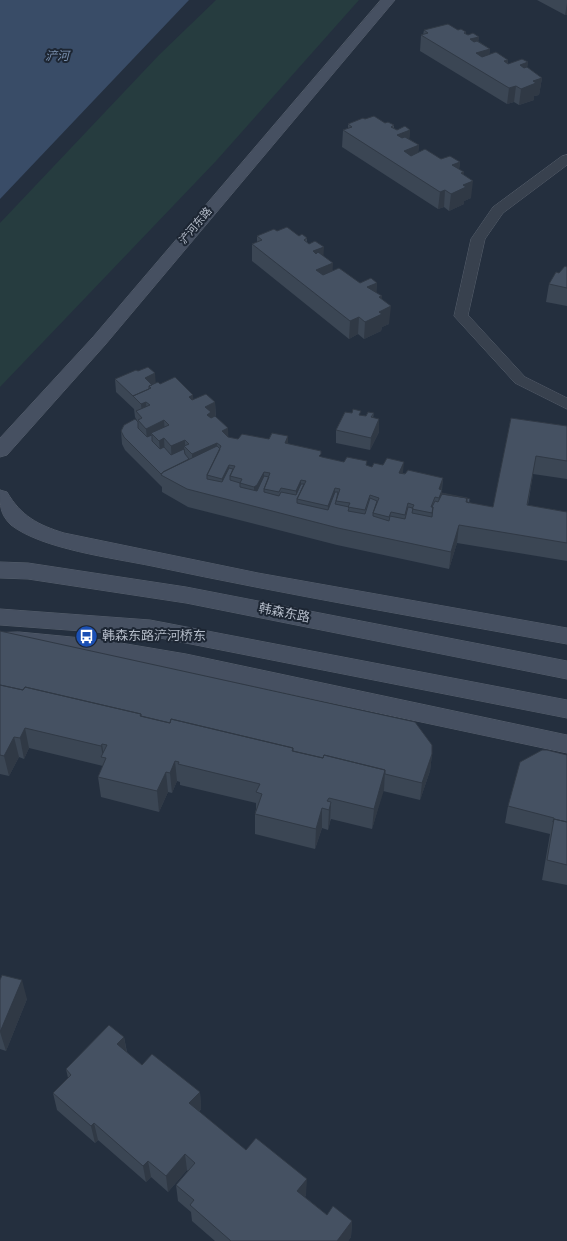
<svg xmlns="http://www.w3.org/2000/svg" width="567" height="1241" font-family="Overpass,'Noto Sans SC',sans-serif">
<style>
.green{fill:#263c3f}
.water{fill:#394c67}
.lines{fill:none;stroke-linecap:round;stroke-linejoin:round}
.lane-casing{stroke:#565f6c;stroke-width:1}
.secondary-casing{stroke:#565f6c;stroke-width:1}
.lane{fill:#38414e;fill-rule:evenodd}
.secondary{fill:#465061;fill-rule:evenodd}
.wall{fill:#3b4654}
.shaded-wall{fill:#303945}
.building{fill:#455162;stroke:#303945}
.labels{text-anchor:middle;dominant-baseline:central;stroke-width:4;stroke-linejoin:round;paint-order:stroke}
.far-street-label{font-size:11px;fill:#b4bcc9;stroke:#1d2633}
.far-water-label{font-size:12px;font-style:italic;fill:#7c92b1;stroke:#1d2633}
.street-label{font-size:13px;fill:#b4bcc9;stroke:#1d2633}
.poi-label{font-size:13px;fill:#b4bcc9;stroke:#1d2633;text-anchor:start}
</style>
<rect width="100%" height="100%" fill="#242f3e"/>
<path class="green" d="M216,0H359L216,161L0,387V223L159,55Z"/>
<path class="water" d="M0,0H189L0,199Z"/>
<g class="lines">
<defs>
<path id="lane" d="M567,155V165L503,213L485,239L468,315L525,377L567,398V409L515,383L454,316L471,239L493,207L562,156Z"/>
<path id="secondary" d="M381,0H395L105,345L7,455L0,457V438L93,337Z
M0,490L7,492C21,516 38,525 64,533L258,573L567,628V644C428,619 289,595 152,566C113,558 42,549 11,525C0,514 0,507 0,490Z
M0,562L28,563L186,587L567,661V679L186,603L28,579L0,578Z
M0,609L150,620L567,700V718L150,636L0,625Z
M19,632L103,640L186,654L567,735V753L186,672L103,656L19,648L0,649V633Z"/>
</defs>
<use href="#lane" class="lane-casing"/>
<use href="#secondary" class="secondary-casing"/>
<use href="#lane" class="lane"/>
<use href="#secondary" class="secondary"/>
</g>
<path class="wall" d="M537,0H567V15H565Z
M424,30H458L466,32V34L468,35L479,37L478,41L490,49L489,55L508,60V64L528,62L527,67L542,78L539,95L534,96V100L519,105L514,102L507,104L420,51L421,35H423Z
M365,119L385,123L394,125V128L397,130H410L409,139L419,145L418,153L441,159L460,162L459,169L464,175L471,198L464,201V204L449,211L444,207L438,209L342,147L343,130L348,128V124Z
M277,231L299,236L307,238V242L323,256L333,271L360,283H377L376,293L382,300L389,324L382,327L381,331L364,339L358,334L349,339L252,261V244L257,242V236Z
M567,267V306L546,302L549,284L559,273Z
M115,379L156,383L194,400L215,402L216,417L228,428V437L238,439H269L288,436V444L321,457L344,462L367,461L366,466L403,473L443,478L442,490V493L470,499L469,503L493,507L511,418L567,426V479L533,474L528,505L567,512V561L457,543L449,569L337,545L188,507L162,492V487L125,450L122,444L121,431L137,420L136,419L135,417L134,409L116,392Z
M374,413L373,418L379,419V432L370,450L336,443V430L361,415L366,416Z
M0,631L432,754L430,771L420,800L383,791L372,829L331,819L330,822L328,830L322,828L315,849L255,834V814L256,809V803L180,785V782L177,781L172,793L168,792L159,812L101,797L98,777L103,766L29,748L24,759L19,757L9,776L0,774Z
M567,755V885L542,880L550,834L505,823L508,806Z
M0,980L27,999L6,1051L0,1049Z
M124,1037L127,1052L142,1065L200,1092L201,1109L199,1112L246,1150L306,1195L305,1197L327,1215L352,1221L351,1237L348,1241H215L192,1221L191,1212L178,1201L176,1185L188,1171L187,1170L168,1192L151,1177L146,1182L98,1140L95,1143L57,1110L53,1093L68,1078L66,1069Z"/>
<path class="shaded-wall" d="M567,3V15H565Z
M479,37L477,53L470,39Z
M490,49L488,65L476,53Z
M508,60L506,76L504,61Z
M528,62L526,79L520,65Z
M542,78L539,95L534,96V100L519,105L521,89L533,81Z
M516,86L514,102L507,104L509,88Z
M410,130L409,146L397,135Z
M419,145L417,162L404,151Z
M460,162L458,178L452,165Z
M464,172L462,189L463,185L473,181L471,198L464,201V204L449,211L451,194L461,173Z
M445,190L444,207L438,209L440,192Z
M324,247L323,264L313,251Z
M333,263L332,281L316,288V270Z
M377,283L376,300L367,287Z
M382,296L381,311L391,306L389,324L382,327L381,331L364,339L365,322L379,297Z
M359,317L358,334L349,339L350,321Z
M155,373L156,386L151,388L145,378Z
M193,395L195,416L189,397Z
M152,397L150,405L146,402L148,423L143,425L141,404Z
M215,402L216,424L212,434L205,407Z
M379,419V432L370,450L371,438Z
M164,420L165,435L164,438L165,460L161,462L159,441L151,433L153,447L148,450L146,429Z
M228,428L229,449L222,431Z
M288,436V458L285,443Z
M185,440V447L184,446L185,462L172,468L171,446Z
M217,443L218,457L192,463V454Z
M404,462L402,483L399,473Z
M229,465L230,476L223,498L222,479Z
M264,472V489L255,507L254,487Z
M443,478L441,493L442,490L440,511L436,519L439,498V489Z
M301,480V495L297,499L296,512V491Z
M335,488L334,509L327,525L328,506Z
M459,525L457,543L449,569L451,552Z
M25,728L29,748L24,759L20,738Z
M14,737L19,757L9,776L4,756Z
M102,744L104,757H103L101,746Z
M432,754L430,771L420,800L422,783Z
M175,761L177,781L172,793L170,773Z
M385,770L384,790L372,829L374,809Z
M166,772L168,792L159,812L157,791Z
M331,802L330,822L328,830L329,810Z
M322,808V828L315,849L316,829Z
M22,980L27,999L6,1051L0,1032Z
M124,1037L127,1055L117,1044Z
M200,1092L201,1109L191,1120L189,1103Z
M94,1123L98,1140L95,1143L91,1126Z
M185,1154L187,1170L168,1192L166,1176Z
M148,1161L151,1177L146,1182L143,1166Z
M307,1179L306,1195L297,1207V1191Z
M352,1221L351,1237L348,1241H337Z"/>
<path class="building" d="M448,24L458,30L461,29L466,32L464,33L468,35L473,33L479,37L470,39L474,42L477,41L490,49L476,53L482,57L496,52L508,60L504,61L508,64L522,59L528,62L520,65L524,68L527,67L542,78L533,81L536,83L521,89L516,86L509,88L421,35L428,33L424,30Z
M374,116L385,123L388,122L394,125L391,127L397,130L405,126L410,130L397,135L402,138L405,137L419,145L404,151L411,156L425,149L441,159L450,156L460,162L452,165L464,172L461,173L473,181L463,185L466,187L451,194L445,190L440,192L343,130L352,127L348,124L363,118L365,119Z
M287,227L299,236L302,234L307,238L304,240L309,244L315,241L324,247L313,251L316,254L318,252L333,263L316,270L323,275L339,268L360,283L371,278L377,283L367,287L382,296L379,297L391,306L379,312L382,314L365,322L359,317L350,321L252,244L262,240L257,236L274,229L277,231Z
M565,266L567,267V288L549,284L556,272L559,273Z
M148,367L155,373L145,378L152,385L149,386V389L133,396L115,379L136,370L138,371Z
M175,377L193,395L189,397L192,400L206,394L215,402L205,407L211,412L207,415L211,418L215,416L228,428L222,431L228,437L238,439L242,434L269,439L272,433L288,436L285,443L321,451V454L319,456L322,457L344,462L347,457L367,461L366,465L372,467L374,463L383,465L387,458L404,462L399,473L405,474L408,470L443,478L439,489L442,490L439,498L435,497L431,507H433L432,513L412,509L414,505L408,503L405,515L391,512L389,517L373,513L379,498L370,495L365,510L348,507L350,503L336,501L340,489L335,488L328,506L297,499L306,481L301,480L296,491L281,488L279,492L264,489L270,473L264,472L257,485L254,487L240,483L242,479L230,476L235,466L229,465L222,479L207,475L221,446L217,443L192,454L184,446L189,444L185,440L171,446L164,438L159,441L151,433L169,425L164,420L146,429L138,420L142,418L136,411L150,405L146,402L141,404L133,396L151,388L149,386L158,382L160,384Z
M353,409L361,411L359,415L366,416L368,412L374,413L371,417L379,419L371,438L336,430L345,412L352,413Z
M511,418L567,426V461L536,456L527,505L567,512V543L459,525L451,552L338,528L187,489L161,475L163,472L217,446L220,449L207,475V479L222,482L229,468L233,469L230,476V480L240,483V487L257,491L264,476L269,477L264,489V492L279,496L281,492L296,495L301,484H304L297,499V503L328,510L335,492H338L336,501L335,504L349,507H348L349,508L348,511L365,514L370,498L377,501L373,513V516L389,521L390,516L405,519L408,507L413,508L412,513L432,517L433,507H432L435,501L438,502L442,494L467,498L466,502L493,507Z
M135,419L138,422V428L147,437L152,435V441L160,449L164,447L171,455L184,449L185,454L189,459L163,472L161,474L124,437L121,431L124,425Z
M442,493L467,498L442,494Z
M467,498L470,499L469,503L467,502Z
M0,631L415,722L432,745V754L422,783L385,774V770L324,755L323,758L293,751V748L171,719L170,723L141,716V714L25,687L23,690L0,685Z
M0,685L23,690L25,687L141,714L140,716L170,723L171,719L293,748L292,751L323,758L324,755L385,770L374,809L329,798L327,801L331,802L329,810L322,808L316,829L255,814L262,794L256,792L260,784L178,764L179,762L175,761L170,773L166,772L157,791L98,777L106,758L101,757L107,745L102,744L101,746L25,728L20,738L14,737L4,756L0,755Z
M542,750H547L567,755V822L554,819L553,822L554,818L508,806L520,762Z
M554,819L567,822V865L547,860Z
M2,975L22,980L0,1032V980Z
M109,1025L124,1037L117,1044L142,1065L152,1054L200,1092L189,1103L246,1150L256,1138L307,1179L297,1191L327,1215L333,1206L352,1221L337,1241H231L190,1205L194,1200L176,1185L195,1163L185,1154L166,1176L148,1161L143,1166L94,1123L91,1126L53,1093L71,1075L66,1069Z"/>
<defs>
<symbol id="bus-disc" viewBox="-11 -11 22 22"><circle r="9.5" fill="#1a4fb4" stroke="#1d2633"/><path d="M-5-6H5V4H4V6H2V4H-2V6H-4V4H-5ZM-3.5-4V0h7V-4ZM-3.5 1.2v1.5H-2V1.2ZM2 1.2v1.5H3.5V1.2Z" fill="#fff"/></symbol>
</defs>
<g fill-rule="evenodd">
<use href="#bus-disc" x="74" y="624" width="25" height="25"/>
</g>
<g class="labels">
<g class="far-street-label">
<text transform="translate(196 226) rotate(-50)">浐河东路</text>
</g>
<g class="far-water-label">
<text x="57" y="57">浐河</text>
</g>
<g class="street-label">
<text transform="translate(284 614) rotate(11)">韩森东路</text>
</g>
<g class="poi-label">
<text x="102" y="637">韩森东路浐河桥东</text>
</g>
</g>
</svg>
